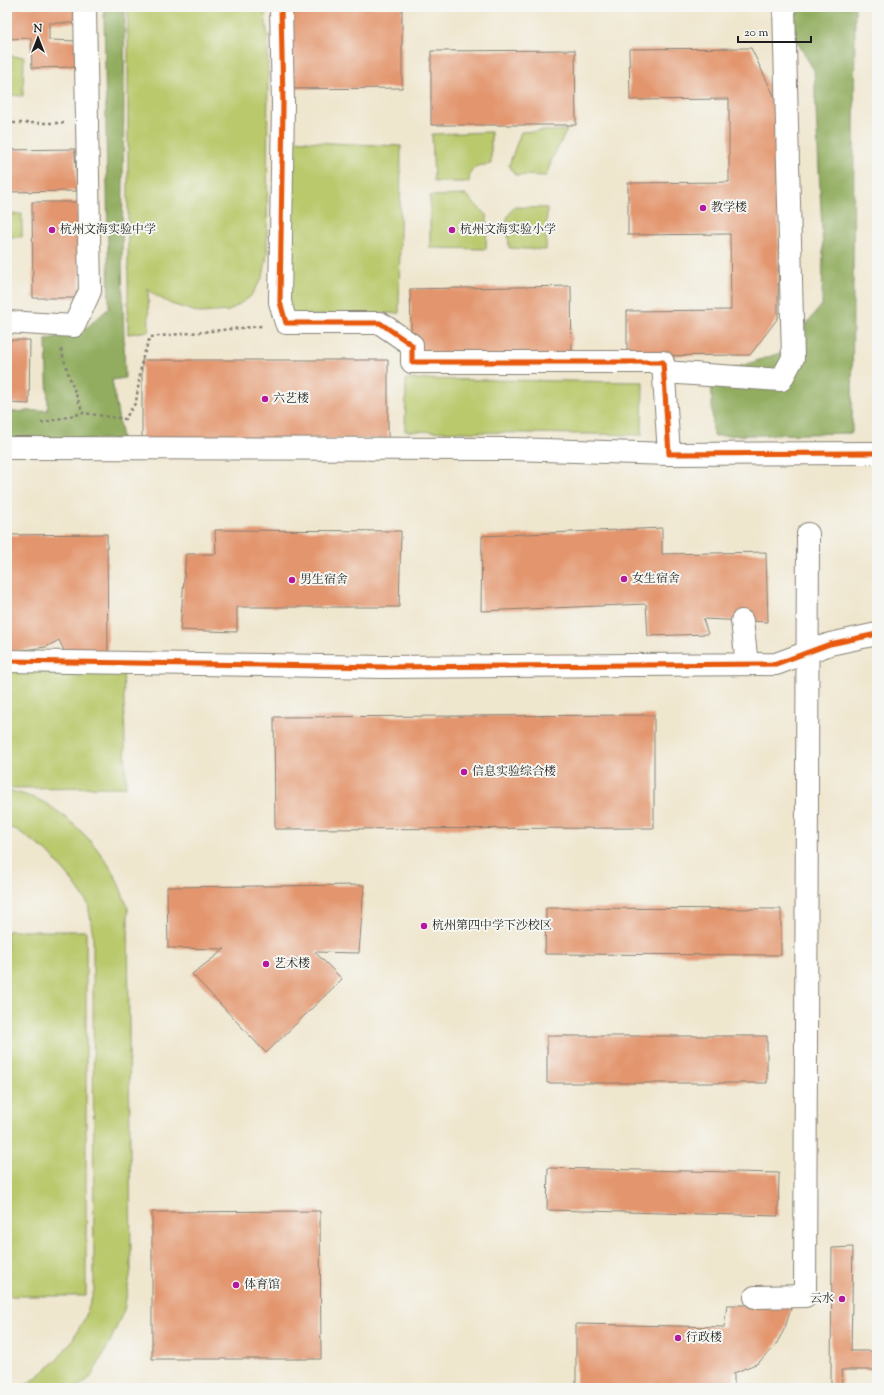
<svg xmlns="http://www.w3.org/2000/svg" width="884" height="1395" font-family="'Sorts Mill Goudy','Noto Serif SC',serif">
<style>
.green{fill:#b9c96c;stroke:#6a7244}
.forest{fill:#92ad60;stroke:#57643e}
.building{fill:#e3966e}
.lines{fill:none;stroke-linecap:round;stroke-linejoin:round}
.street-casing{stroke:#868175;stroke-width:24}
.path{stroke:#868175;stroke-width:2.5;stroke-dasharray:3 3;stroke-linecap:butt}
.street{stroke:#fff;stroke-width:22}
.cycleway-casing{stroke:#f6f6f2;stroke-width:8}
.cycleway{stroke:#e8590c;stroke-width:5}
.poi-dot{fill:#b5179e;stroke:#f6f6f2;stroke-width:1.5}
.labels{text-anchor:middle;dominant-baseline:central;stroke-width:4;stroke-linejoin:round;paint-order:stroke}
.poi-label{font-size:12px;fill:#1c1c1c;stroke:#f6f6f2;text-anchor:start}
</style>
<rect width="100%" height="100%" fill="#f6f6f2"/>
<filter id="ink" filterUnits="userSpaceOnUse"><feTurbulence type="fractalNoise" baseFrequency=".025" numOctaves="2"/><feDisplacementMap in="SourceGraphic" scale="8" xChannelSelector="R" yChannelSelector="G"/><feConvolveMatrix kernelMatrix="1 2 1 2 8 2 1 2 1" color-interpolation-filters="sRGB"/></filter>
<filter id="wash" filterUnits="userSpaceOnUse"><feTurbulence type="fractalNoise" baseFrequency=".012" numOctaves="4" result="noise"/><feDisplacementMap in="SourceGraphic" scale="16" xChannelSelector="R" yChannelSelector="G"/><feGaussianBlur stdDeviation="0.9" result="paint"/><feColorMatrix in="noise" values="0 0 0 0 0 0 0 0 0 0 0 0 0 0 0 0 0 1.4 0 .05"/><feComposite in="paint" operator="in"/></filter>
<g filter="url(#wash)">
<rect width="100%" height="100%" fill="#efe6ce"/>
<path class="green" d="M128,7H264L268,37L267,255L263,277L250,297L229,311L200,313L171,304L155,295L148,289L149,331L128,334Z
M7,56L24,57L23,96L7,95Z
M567,130L552,159L546,176L515,175L509,165L521,132Z
M491,132V164L477,166L470,173L469,182H434L432,134Z
M281,139L331,143L401,146L399,313L280,316Z
M466,195L487,216L486,249L430,248V196Z
M514,207L547,208L546,250L509,248L507,218Z
M7,214H22V237H7Z
M406,379L643,382L642,435L405,431Z
M123,662L126,787L7,788V664Z
M7,790C22,794 38,798 50,806C76,823 100,848 115,876C120,886 123,897 128,907L131,1270L124,1310L110,1342L91,1377L77,1388H22L37,1377L57,1360L71,1342L85,1318L94,1290L93,935L88,904L71,879L48,852L17,830L7,827Z
M7,931H86V1296H7Z"/>
<path class="forest" d="M104,7H125L122,264L125,378L112,380L122,439L7,440V412L48,410L46,340L85,329L109,308Z
M776,7H855L852,433L713,436L711,371H726L783,352L822,305L823,250L814,70Z"/>
<g id="blocks">
<path class="building" d="M7,7H79V23H49V40L77,41L78,67L32,68L31,38L7,39Z
M281,7H402V88L282,89Z
M751,48L779,106L778,318L750,355L627,356V311L731,310L730,234L628,235V183L729,182V99L630,100L629,49Z
M575,50L576,125H431V51Z
M75,149L77,191L7,192V150Z
M32,202H78L80,298H33Z
M571,286L572,358L412,362L410,289Z
M7,340H30L29,404L7,403Z
M142,360H388V439H142Z
M662,528V554L766,552L768,622L703,619L708,634L648,636L646,604L481,611L482,536Z
M215,530L401,531L399,607H237V632L180,630L186,554H216Z
M107,534L108,661L68,659L59,640L46,647L7,652V535Z
M654,715V828L275,829L274,717Z
M364,885L359,953L315,952L342,979L266,1053L192,974L225,949L168,948L167,887Z
M546,908L781,909V955L545,954Z
M547,1036H767V1083H547Z
M548,1168L779,1173L778,1216L547,1210Z
M320,1211L321,1359H152V1212Z
M853,1247L851,1351H877V1370H841L842,1384H831L832,1248Z
M727,1305H792L785,1328L774,1348L758,1363L734,1373V1388H576V1324L724,1327Z"/>
</g>
</g>
<g filter="url(#ink)">
<use href="#blocks" fill-opacity="0" stroke="#868175" stroke-width="1"/>
<g class="lines">
<defs>
<path id="street" d="M281,7L283,104L280,302L286,323H380L412,345V362H663L669,454L877,453
M7,322L74,326L90,291L85,7
M664,372L781,380L793,358L784,7
M7,448L512,449L669,454
M742,621L747,664
M7,661L384,667L776,664L830,644L877,634
M755,1297L805,1296L808,534"/>
</defs>
<use href="#street" class="street-casing"/>
<path class="path" d="M7,123H64
M61,349L69,376L83,413L125,419L136,402L142,360L150,337L262,326
M41,423L83,413"/>
<use href="#street" class="street"/>
<defs>
<path id="cycleway" d="M281,7L283,104L280,302L286,323H380L412,345V362H663L669,454L877,453
M7,661L384,667L776,664L830,644L877,634"/>
</defs>
<use href="#cycleway" class="cycleway-casing"/>
<use href="#cycleway" class="cycleway"/>
</g>
</g>
<g class="poi-dot">
<circle cx="703" cy="208" r="4"/>
<circle cx="52" cy="230" r="4"/>
<circle cx="452" cy="230" r="4"/>
<circle cx="265" cy="399" r="4"/>
<circle cx="624" cy="579" r="4"/>
<circle cx="292" cy="580" r="4"/>
<circle cx="464" cy="772" r="4"/>
<circle cx="424" cy="926" r="4"/>
<circle cx="266" cy="964" r="4"/>
<circle cx="236" cy="1285" r="4"/>
<circle cx="842" cy="1299" r="4"/>
<circle cx="678" cy="1338" r="4"/>
</g>
<g class="labels">
<g class="poi-label">
<text x="711" y="208">教学楼</text>
<text x="60" y="230">杭州文海实验中学</text>
<text x="460" y="230">杭州文海实验小学</text>
<text x="273" y="399">六艺楼</text>
<text x="632" y="579">女生宿舍</text>
<text x="300" y="580">男生宿舍</text>
<text x="472" y="772">信息实验综合楼</text>
<text x="432" y="926">杭州第四中学下沙校区</text>
<text x="274" y="964">艺术楼</text>
<text x="244" y="1285">体育馆</text>
<text x="834" y="1299" text-anchor="end">云水</text>
<text x="686" y="1338">行政楼</text>
</g>
</g>
<rect width="884" height="1395" fill="none" stroke="#f6f6f2" stroke-width="24"/>
<g transform="translate(38 38)" stroke="#f6f6f2" stroke-width="3" paint-order="stroke">
<path d="M0-3L7 15L0 10L-7 15Z" fill="#1c1c1c"/>
<text y="-6" font-size="11" font-weight="bold" text-anchor="middle" fill="#1c1c1c">N</text>
</g>
<path d="M738 36v6h73v-6" fill="none" stroke="#1c1c1c" stroke-width="2"/>
<text x="744" y="36" font-size="12" fill="#1c1c1c" stroke="#f6f6f2" stroke-width="3" paint-order="stroke">20 m</text>
</svg>
